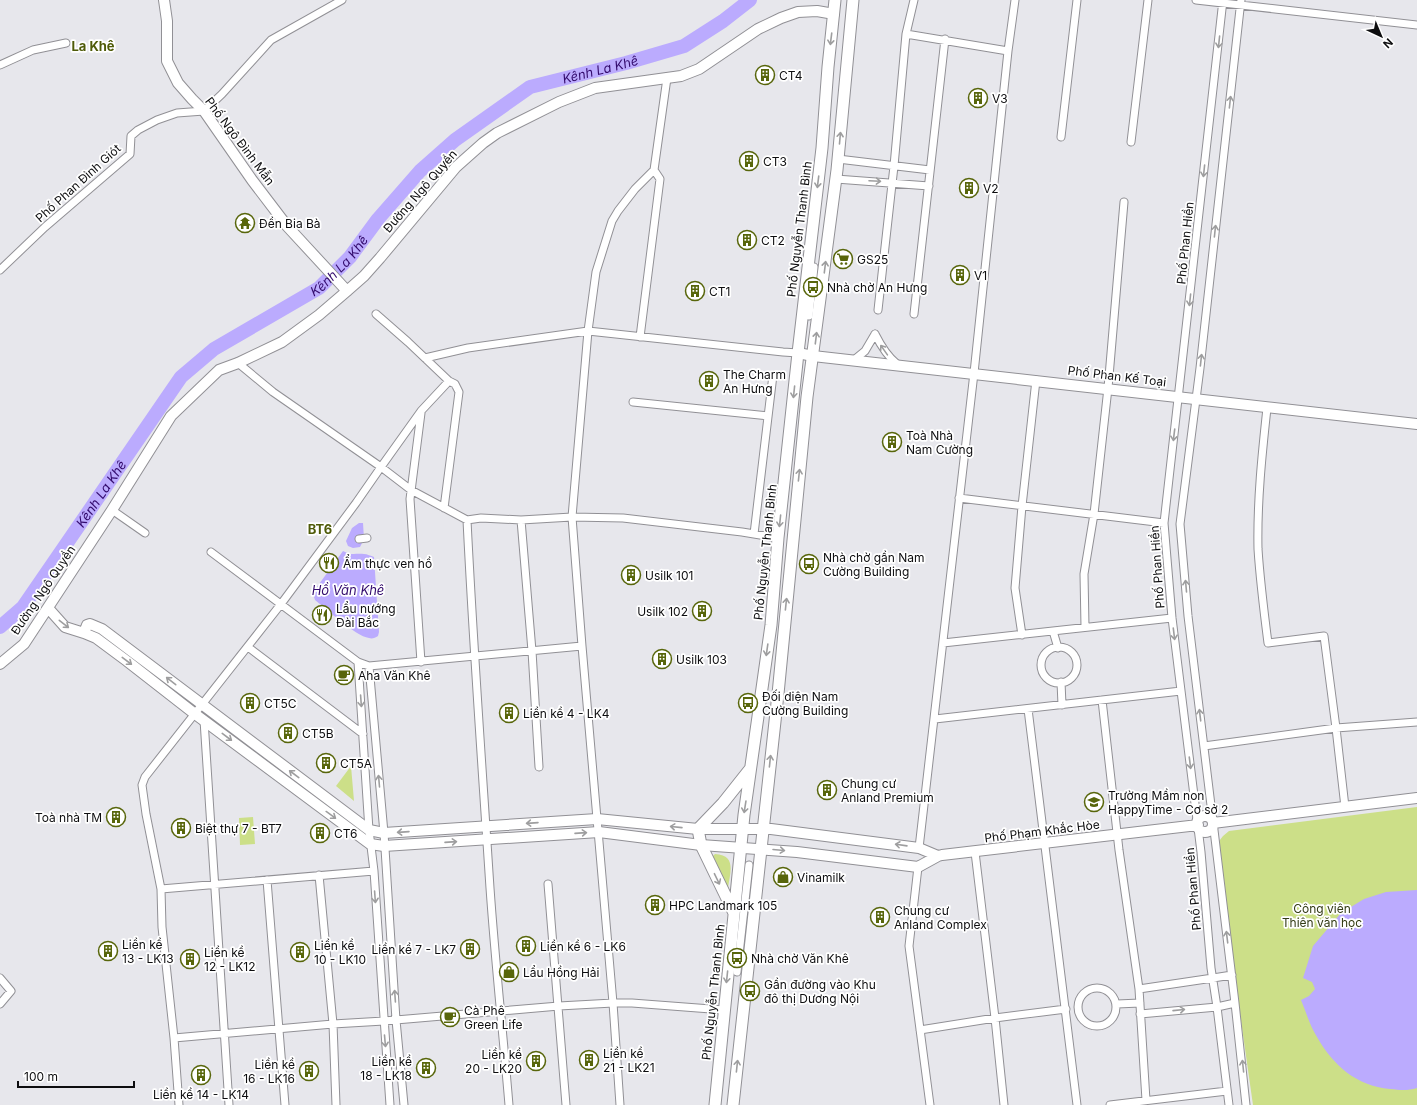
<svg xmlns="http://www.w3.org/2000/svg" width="1417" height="1105" font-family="Inter,sans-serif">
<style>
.green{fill:#ccdf88}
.water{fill:#bbabfe}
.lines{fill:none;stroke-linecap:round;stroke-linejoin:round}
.river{stroke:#bbabfe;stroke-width:14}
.street-casing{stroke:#919095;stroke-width:9}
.secondary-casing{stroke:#919095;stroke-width:12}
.primary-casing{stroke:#919095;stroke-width:13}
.street{stroke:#fff;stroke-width:7}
.secondary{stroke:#fff;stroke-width:10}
.primary{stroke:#fff;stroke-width:11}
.oneway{stroke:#9e9e9f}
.labels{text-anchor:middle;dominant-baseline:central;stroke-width:3.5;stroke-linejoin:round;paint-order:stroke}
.poi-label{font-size:12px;fill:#0d0d0f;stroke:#fff;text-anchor:start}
.street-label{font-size:12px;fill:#0d0d0f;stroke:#fff}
.park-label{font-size:12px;fill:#333b15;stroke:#fff}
.neighbourhood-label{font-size:13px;font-weight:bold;fill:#4f5b09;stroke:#fff}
.water-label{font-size:13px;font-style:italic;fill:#320a6c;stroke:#fff}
</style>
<rect width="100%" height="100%" fill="#e7e7ec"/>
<path class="green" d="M351,766L354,801L336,786Z
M1417,807V1105H1253L1216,845L1223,836L1229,831Z
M253,817L255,844L240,845L239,818Z
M715,854C737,855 730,873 728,888L713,856Z"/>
<path class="water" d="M359,523H363L364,539L360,547L353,548L348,546L346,541L352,528Z
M343,551C352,556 355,553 364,554C367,554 371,556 374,557L379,632L378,636C375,638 372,639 369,638C355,636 327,609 315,600L313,594L314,591Z
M1417,890V1088C1407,1091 1400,1090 1390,1089C1356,1086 1333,1065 1317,1037C1310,1026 1306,1012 1301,1000L1309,996L1315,989L1312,982L1303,978L1313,946L1341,913L1364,899L1386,892Z"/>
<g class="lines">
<path class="river" id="s1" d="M0,627L23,607L181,377L214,349L319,288L350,257L378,219L420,171L455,140L530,87L626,63L684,46L723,21L750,0"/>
<defs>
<path id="street" d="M1196,0L1417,25
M1223,0L1164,523L1172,618L1201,852L1211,968L1217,1007L1229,1105
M1241,0L1200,368L1180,524L1188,616L1235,1003L1246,1105
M906,34L1008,51
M0,65L33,50L66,43
M1061,137L1077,0
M1131,142L1148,0
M838,159L930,170
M836,179L929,186
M0,270L45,227L130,154L131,136L138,130L157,120L177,113L204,111L222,94L271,40L342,0
M878,310L894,166L906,34L914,0
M376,314L408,342L449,381L455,384L459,392L444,508
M914,314L945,39
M809,316L814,267
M875,334C881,346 887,356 897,364
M640,337L660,179L654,170L667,78
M425,358L468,348L588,331L783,352L798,353
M854,360L865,351L875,334
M238,363L273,392L381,467L411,490L467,520L481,518L521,520L572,517L623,518L742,532L778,538
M633,402L768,416
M1267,408C1262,454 1257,502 1258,549C1260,580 1264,612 1268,643L1324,636L1336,728L1345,807
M959,498L1164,523
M112,510L145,533
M467,520C473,643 482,765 490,888C495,960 503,1033 509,1105
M521,520L532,651L539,767
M754,534L773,375
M359,539L367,538
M211,552L358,662L369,666L582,646
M1085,627L1084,574L1094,514L1108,388L1124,202
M1053,631L1058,648
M1022,635L1015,588L1022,506L1036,380
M943,643L1172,618
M248,647L363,734
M1041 665a18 18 0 1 1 36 0a18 18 0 1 1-36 0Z
M358,662L369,830L374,871L390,1105
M421,662L410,499L421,413
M369,666L384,833L396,1020L404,1105
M1061,682L1062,705
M1102,700L1119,850L1139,989L1146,1100
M1028,709L1077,1105
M935,719L1181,691
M204,720L229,1105
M1204,746L1336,728L1417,722
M919,848L974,373L1008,51L1015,0
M975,852L995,1018L1004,1105
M918,867L909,946L930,1105
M319,875L333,1024L336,1105
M267,880L285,1105
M548,884L566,1105
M161,889L374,871
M737,972L749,865
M0,978L11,991L0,1004
M1078 1007a19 19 0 1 1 38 0a19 19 0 1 1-38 0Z
M1139,989L1213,978L1232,975
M1117,1004L1140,1003
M1140,1014L1217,1007L1235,1003
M920,1030L995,1018L1066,1009
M174,1038L333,1024L384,1021L559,1006L613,1003H632L724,1010
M179,1105L174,1038L162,927L161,889L146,814L142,785L145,777L281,604L356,503L381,467L421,411L449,381
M620,1105L613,1003L582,646L572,517L588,331L596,272L612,221L618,211L635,189L654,170
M1110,1105L1227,1091"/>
<path id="secondary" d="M164,0L167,21V61L178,83L192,99L204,111L252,180L287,226L347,291
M798,353L813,356C1015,377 1216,403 1417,424
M48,608L65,627L84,633
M0,664L24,644L112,510L171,416L219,370L238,363L282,342L319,315L347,291L364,276L380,258L456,167L483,143L497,133L559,102L595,88L681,76L699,69L758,29L781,18L798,12L817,11L834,14
M1197 824a8 8 0 1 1 16 0a8 8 0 1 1-16 0Z
M1213,823L1417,798
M938,856L919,848L771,829H698L597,819L384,833L369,830L102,629L90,624L87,625L84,633L96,638L127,661L195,714L370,844L384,846L599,832L701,845L797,852L918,867L938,856L942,855L1198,825"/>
<path id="primary" d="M734,913L701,845L698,829L723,803L750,769
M715,1105L744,815L771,625L778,538L798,353L822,148L828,67L835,0
M733,1105L778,694L807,397L837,170L853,0"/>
</defs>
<use href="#street" class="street-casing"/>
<use href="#secondary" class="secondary-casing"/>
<use href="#primary" class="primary-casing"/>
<use href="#street" class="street"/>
<use href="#secondary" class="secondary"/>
<use href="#primary" class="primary"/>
</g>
<defs><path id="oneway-shaft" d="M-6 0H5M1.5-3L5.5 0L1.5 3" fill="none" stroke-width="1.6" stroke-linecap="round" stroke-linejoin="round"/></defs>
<g class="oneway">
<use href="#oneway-shaft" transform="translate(831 39) rotate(97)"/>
<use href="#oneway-shaft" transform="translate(1219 42) rotate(96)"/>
<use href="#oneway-shaft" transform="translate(1230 102) rotate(-84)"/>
<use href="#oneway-shaft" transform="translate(840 138) rotate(-85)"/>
<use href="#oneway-shaft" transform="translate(1204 171) rotate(96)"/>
<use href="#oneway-shaft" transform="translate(875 181) rotate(3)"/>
<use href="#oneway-shaft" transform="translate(818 182) rotate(97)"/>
<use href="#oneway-shaft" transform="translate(1215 231) rotate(-84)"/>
<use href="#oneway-shaft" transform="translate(825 267) rotate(-83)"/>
<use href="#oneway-shaft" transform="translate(1190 300) rotate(96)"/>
<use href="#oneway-shaft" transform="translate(816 338) rotate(-83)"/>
<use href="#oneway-shaft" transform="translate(884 350) rotate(-125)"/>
<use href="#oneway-shaft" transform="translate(1201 360) rotate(-84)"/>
<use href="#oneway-shaft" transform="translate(794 392) rotate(96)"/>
<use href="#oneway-shaft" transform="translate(1174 435) rotate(97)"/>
<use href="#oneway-shaft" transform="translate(799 475) rotate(-84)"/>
<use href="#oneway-shaft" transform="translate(780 521) rotate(96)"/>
<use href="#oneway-shaft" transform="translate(1186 586) rotate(-95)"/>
<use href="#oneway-shaft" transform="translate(786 604) rotate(-84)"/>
<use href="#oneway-shaft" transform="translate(64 624) rotate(38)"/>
<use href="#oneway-shaft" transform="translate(1174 634) rotate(83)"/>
<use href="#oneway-shaft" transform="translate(767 650) rotate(98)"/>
<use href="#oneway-shaft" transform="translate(127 661) rotate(37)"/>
<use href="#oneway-shaft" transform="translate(171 681) rotate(-142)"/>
<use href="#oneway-shaft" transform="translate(361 701) rotate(86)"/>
<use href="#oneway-shaft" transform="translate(1200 715) rotate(-97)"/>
<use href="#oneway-shaft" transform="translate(227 737) rotate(37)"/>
<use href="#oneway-shaft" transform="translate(770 761) rotate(-84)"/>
<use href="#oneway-shaft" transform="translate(1190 763) rotate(83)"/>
<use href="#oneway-shaft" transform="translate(294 774) rotate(-143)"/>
<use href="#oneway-shaft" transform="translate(379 781) rotate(-95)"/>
<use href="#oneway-shaft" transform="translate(745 807) rotate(99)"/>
<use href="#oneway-shaft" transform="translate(331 815) rotate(36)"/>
<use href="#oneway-shaft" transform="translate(532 823) rotate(176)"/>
<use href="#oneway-shaft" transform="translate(676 827) rotate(-174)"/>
<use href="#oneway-shaft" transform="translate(403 832) rotate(176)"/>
<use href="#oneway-shaft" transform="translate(581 833) rotate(-4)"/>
<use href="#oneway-shaft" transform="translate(451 842) rotate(-4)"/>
<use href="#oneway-shaft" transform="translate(901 845) rotate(-172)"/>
<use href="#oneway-shaft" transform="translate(779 850) rotate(5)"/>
<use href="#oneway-shaft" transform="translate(717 879) rotate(64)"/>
<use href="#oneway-shaft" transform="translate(375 897) rotate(86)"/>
<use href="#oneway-shaft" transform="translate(1227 937) rotate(-97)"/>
<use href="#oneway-shaft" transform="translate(727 977) rotate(96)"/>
<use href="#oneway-shaft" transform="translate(395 996) rotate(-94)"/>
<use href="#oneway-shaft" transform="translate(1179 1010) rotate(-6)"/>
<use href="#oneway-shaft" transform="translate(385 1041) rotate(85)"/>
<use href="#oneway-shaft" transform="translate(737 1066) rotate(-84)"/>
<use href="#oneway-shaft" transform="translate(1243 1066) rotate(-96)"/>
</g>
<defs>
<symbol id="building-ring" viewBox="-11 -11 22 22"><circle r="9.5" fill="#fff" stroke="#58660b" stroke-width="1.5"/><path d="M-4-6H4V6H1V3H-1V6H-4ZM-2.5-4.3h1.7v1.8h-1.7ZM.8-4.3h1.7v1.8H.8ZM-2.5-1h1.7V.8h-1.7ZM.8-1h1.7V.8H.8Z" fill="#58660b"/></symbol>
<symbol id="temple-ring" viewBox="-11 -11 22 22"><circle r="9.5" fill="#fff" stroke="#58660b" stroke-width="1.5"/><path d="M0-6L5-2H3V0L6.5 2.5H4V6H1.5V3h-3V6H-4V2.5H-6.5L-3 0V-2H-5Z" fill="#58660b"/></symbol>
<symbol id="supermarket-ring" viewBox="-11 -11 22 22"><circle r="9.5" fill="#fff" stroke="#58660b" stroke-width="1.5"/><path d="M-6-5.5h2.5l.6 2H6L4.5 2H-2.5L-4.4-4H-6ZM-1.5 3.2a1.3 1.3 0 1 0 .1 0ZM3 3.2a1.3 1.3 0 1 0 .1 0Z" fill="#58660b"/></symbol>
<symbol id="bus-ring" viewBox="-11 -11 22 22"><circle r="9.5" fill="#fff" stroke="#58660b" stroke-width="1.5"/><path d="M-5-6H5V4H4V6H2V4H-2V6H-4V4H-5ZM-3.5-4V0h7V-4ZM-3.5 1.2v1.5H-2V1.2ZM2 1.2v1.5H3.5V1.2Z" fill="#58660b"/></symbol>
<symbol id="restaurant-ring" viewBox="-11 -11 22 22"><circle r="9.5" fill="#fff" stroke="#58660b" stroke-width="1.5"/><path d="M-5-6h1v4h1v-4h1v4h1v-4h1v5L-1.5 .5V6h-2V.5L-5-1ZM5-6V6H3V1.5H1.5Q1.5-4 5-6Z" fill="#58660b"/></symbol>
<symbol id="cafe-ring" viewBox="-11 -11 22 22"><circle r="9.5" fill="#fff" stroke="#58660b" stroke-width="1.5"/><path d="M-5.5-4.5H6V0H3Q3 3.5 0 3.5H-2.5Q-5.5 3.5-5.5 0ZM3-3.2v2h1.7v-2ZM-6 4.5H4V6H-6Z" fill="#58660b"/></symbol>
<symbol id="school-ring" viewBox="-11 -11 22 22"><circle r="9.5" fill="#fff" stroke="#58660b" stroke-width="1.5"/><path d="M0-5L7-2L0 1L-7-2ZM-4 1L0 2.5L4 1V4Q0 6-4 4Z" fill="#58660b"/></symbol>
<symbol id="shop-ring" viewBox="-11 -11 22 22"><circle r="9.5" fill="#fff" stroke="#58660b" stroke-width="1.5"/><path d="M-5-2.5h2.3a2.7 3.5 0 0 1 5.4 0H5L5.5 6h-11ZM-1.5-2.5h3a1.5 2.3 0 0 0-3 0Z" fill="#58660b"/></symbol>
</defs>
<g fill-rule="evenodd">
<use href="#building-ring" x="754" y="64" width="22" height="22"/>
<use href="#building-ring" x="967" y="87" width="22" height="22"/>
<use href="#building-ring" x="738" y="150" width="22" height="22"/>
<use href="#building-ring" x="958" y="177" width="22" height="22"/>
<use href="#temple-ring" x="234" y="212" width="22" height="22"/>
<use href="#building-ring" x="736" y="229" width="22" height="22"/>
<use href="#supermarket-ring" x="832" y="248" width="22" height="22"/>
<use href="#building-ring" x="949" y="264" width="22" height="22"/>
<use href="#bus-ring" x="802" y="276" width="22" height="22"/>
<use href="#building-ring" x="684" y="280" width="22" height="22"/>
<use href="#building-ring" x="698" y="370" width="22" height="22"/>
<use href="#building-ring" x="881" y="431" width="22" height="22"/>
<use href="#restaurant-ring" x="318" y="552" width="22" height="22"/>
<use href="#bus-ring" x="798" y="553" width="22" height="22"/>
<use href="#building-ring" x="620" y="564" width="22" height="22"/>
<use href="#building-ring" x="691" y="600" width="22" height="22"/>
<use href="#restaurant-ring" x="311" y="604" width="22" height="22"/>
<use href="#building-ring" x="651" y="648" width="22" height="22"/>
<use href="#cafe-ring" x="333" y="664" width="22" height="22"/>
<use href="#building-ring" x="239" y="692" width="22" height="22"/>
<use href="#bus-ring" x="737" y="692" width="22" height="22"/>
<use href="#building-ring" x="498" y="702" width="22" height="22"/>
<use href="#building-ring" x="277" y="722" width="22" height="22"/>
<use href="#building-ring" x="315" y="752" width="22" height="22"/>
<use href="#building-ring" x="816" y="779" width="22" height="22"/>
<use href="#school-ring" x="1083" y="791" width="22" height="22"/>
<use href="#building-ring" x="105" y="806" width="22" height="22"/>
<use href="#building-ring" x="170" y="817" width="22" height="22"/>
<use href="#building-ring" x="309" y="822" width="22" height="22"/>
<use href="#shop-ring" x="772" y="866" width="22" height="22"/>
<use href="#building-ring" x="644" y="894" width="22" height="22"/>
<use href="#building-ring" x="869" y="906" width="22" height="22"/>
<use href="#building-ring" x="515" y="935" width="22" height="22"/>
<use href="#building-ring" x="459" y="938" width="22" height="22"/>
<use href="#building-ring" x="97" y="940" width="22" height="22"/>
<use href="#building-ring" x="289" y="941" width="22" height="22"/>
<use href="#bus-ring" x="726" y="947" width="22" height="22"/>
<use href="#building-ring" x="179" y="948" width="22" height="22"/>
<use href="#shop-ring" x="498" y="961" width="22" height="22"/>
<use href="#bus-ring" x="739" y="980" width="22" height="22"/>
<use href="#cafe-ring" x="439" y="1006" width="22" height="22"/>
<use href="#building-ring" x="578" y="1049" width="22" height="22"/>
<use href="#building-ring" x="525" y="1050" width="22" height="22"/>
<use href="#building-ring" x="415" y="1057" width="22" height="22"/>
<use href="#building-ring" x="298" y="1060" width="22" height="22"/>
<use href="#building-ring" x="190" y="1064" width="22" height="22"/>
</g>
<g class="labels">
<g class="poi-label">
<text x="779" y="75">CT4</text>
<text x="992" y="98">V3</text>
<text x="763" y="161">CT3</text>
<text x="983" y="188">V2</text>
<text x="259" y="223">Đền Bia Bà</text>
<text x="761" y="240">CT2</text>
<text x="857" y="259">GS25</text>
<text x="974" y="275">V1</text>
<text x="827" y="287">Nhà chờ An Hưng</text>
<text x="709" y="291">CT1</text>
<text x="723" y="374">The Charm<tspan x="723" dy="14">An Hưng</tspan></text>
<text x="906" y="435">Toà Nhà<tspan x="906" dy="14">Nam Cường</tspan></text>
<text x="823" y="557">Nhà chờ gần Nam<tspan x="823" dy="14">Cường Building</tspan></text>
<text x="343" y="563">Ẩm thực ven hồ</text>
<text x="645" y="575">Usilk 101</text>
<text x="336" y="608">Lẩu nướng<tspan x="336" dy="14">Đài Bắc</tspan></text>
<text x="688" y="611" text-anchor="end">Usilk 102</text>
<text x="676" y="659">Usilk 103</text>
<text x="358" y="675">Aha Văn Khê</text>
<text x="762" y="696">Đối diện Nam<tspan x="762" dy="14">Cường Building</tspan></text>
<text x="264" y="703">CT5C</text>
<text x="523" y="713">Liền kề 4 - LK4</text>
<text x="302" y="733">CT5B</text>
<text x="340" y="763">CT5A</text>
<text x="841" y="783">Chung cư<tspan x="841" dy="14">Anland Premium</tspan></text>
<text x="1108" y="795">Trường Mầm non<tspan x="1108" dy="14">HappyTime - Cơ sở 2</tspan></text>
<text x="102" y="817" text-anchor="end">Toà nhà TM</text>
<text x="195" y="828">Biệt thự 7 - BT7</text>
<text x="334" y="833">CT6</text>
<text x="797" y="877">Vinamilk</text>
<text x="669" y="905">HPC Landmark 105</text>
<text x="894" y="910">Chung cư<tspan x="894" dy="14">Anland Complex</tspan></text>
<text x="122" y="944">Liền kề<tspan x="122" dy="14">13 - LK13</tspan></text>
<text x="314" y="945">Liền kề<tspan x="314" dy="14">10 - LK10</tspan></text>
<text x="540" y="946">Liền kề 6 - LK6</text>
<text x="456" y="949" text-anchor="end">Liền kề 7 - LK7</text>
<text x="204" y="952">Liền kề<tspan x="204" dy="14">12 - LK12</tspan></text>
<text x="751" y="958">Nhà chờ Văn Khê</text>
<text x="523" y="972">Lẩu Hồng Hải</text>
<text x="764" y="984">Gần đường vào Khu<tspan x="764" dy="14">đô thị Dương Nội</tspan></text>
<text x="464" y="1010">Cà Phê<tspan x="464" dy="14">Green Life</tspan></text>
<text x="603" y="1053">Liền kề<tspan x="603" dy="14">21 - LK21</tspan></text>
<text x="522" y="1054" text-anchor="end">Liền kề<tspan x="522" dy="14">20 - LK20</tspan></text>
<text x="412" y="1061" text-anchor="end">Liền kề<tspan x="412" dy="14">18 - LK18</tspan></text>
<text x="295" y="1064" text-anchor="end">Liền kề<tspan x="295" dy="14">16 - LK16</tspan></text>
<text x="201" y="1094" text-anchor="middle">Liền kề 14 - LK14</text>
</g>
<g class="street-label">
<text transform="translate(240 141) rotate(53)">Phố Ngô Đình Mẫn</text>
<text transform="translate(78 183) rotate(-42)">Phố Phan Đình Giót</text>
<text transform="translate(420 191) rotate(-49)">Đường Ngô Quyền</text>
<text transform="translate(799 229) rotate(-83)">Phố Nguyễn Thanh Bình</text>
<text transform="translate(1185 243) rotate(-84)">Phố Phan Hiền</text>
<text transform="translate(1117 376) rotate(7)">Phố Phan Kế Toại</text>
<text transform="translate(765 552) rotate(-84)">Phố Nguyễn Thanh Bình</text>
<text transform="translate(1157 567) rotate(-94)">Phố Phan Hiền</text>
<text transform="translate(43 590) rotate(-56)">Đường Ngô Quyền</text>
<text transform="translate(1042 831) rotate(-7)">Phố Phạm Khắc Hòe</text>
<text transform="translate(1193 889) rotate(-95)">Phố Phan Hiền</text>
<text transform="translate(713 992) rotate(-84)">Phố Nguyễn Thanh Bình</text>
</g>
<g class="park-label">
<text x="1322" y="908">Công viên<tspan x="1322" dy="14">Thiên văn học</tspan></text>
</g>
<g class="neighbourhood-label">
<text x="93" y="46">La Khê</text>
<text x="320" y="529">BT6</text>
</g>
<g class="water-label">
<text stroke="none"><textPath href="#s1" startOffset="840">Kênh La Khê</textPath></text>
<text stroke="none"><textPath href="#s1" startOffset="504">Kênh La Khê</textPath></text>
<text stroke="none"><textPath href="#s1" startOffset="168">Kênh La Khê</textPath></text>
<text x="348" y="590">Hồ Văn Khê</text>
</g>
</g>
<g transform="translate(1381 36) rotate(136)" stroke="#ffffff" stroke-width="3" paint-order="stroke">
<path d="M0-3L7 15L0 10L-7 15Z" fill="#0d0d0f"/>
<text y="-6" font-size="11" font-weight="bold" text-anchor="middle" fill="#0d0d0f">N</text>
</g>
<path d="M18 1081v6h116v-6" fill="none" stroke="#0d0d0f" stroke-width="2"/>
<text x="24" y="1081" font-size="12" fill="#0d0d0f" stroke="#ffffff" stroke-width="3" paint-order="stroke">100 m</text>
</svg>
